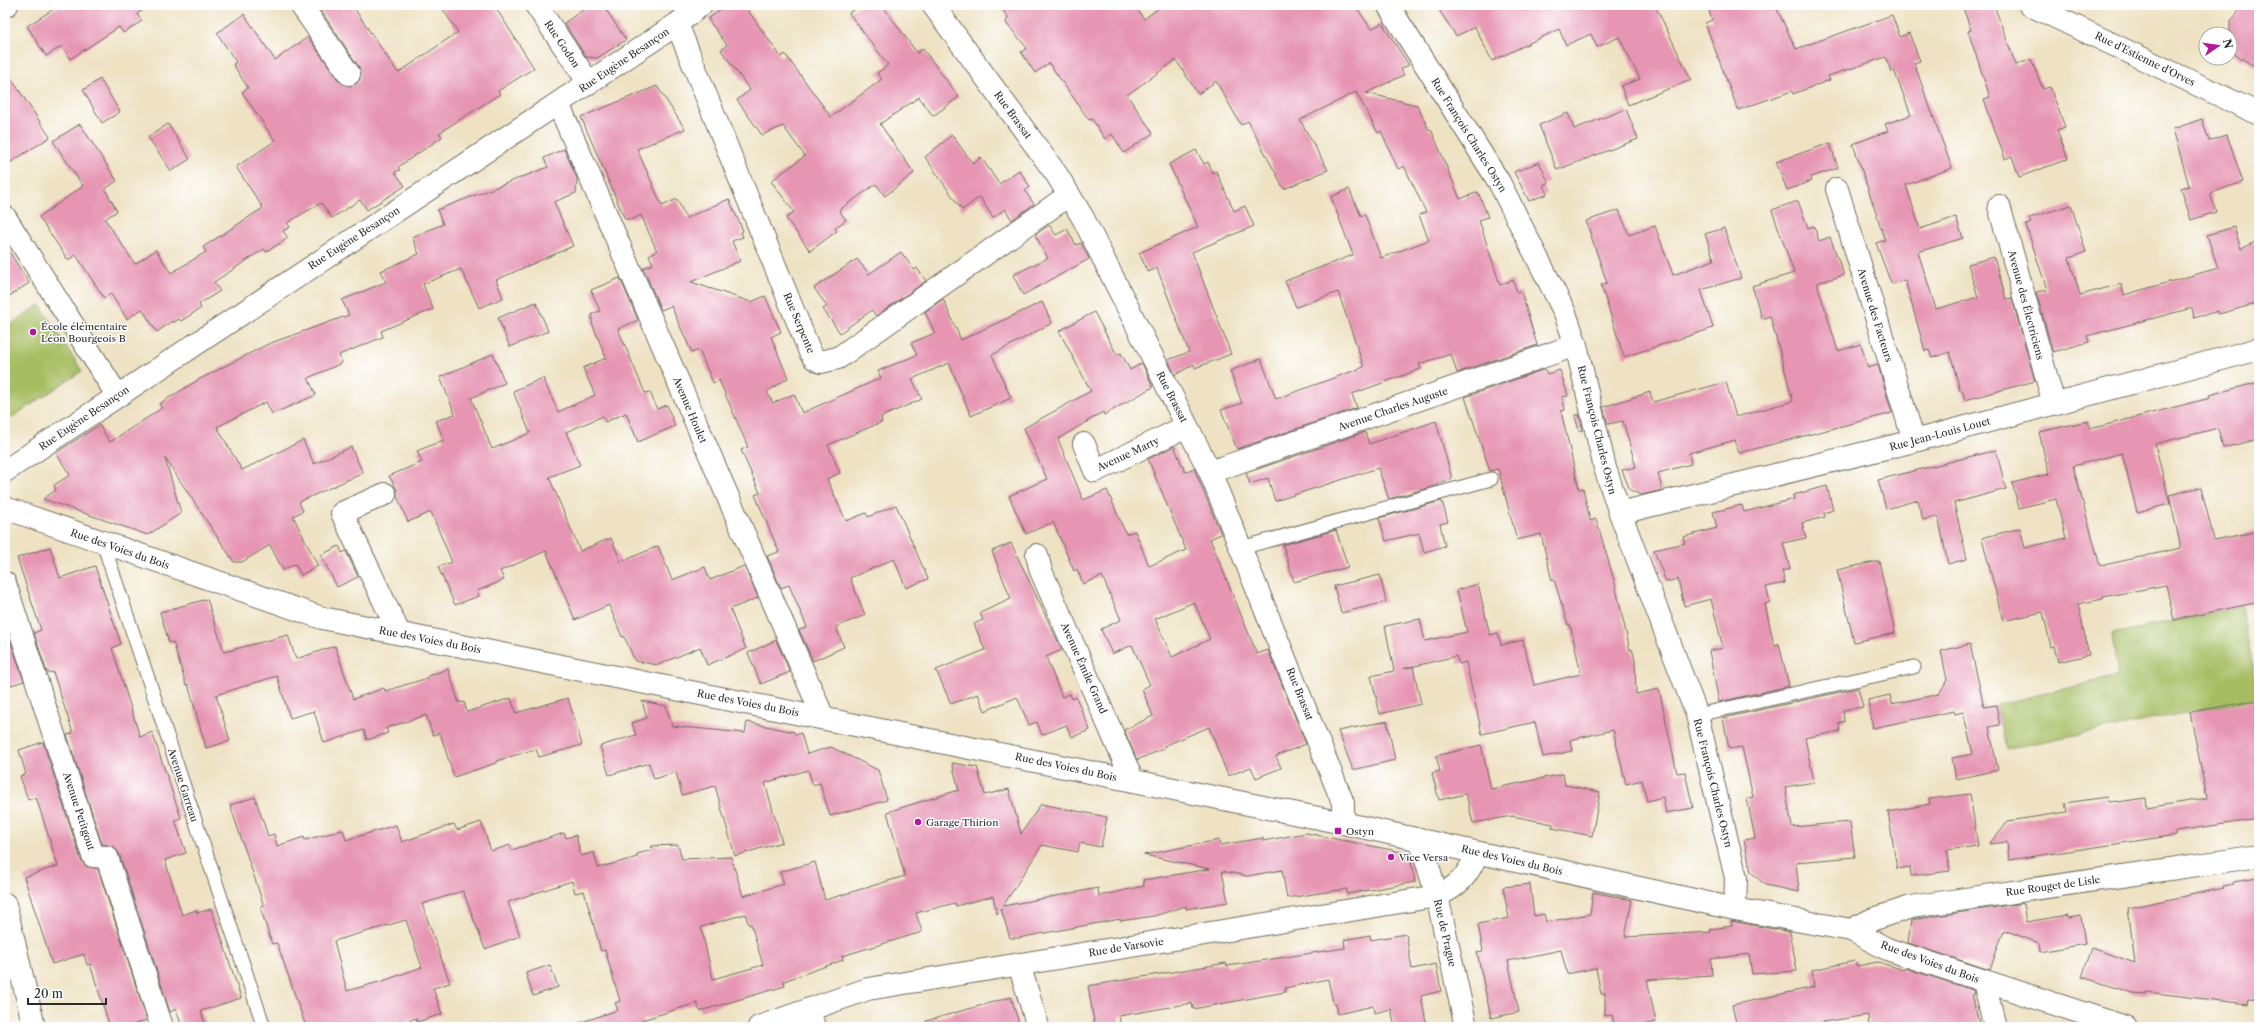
<svg xmlns="http://www.w3.org/2000/svg" width="2264" height="1032" font-family="'Libre Caslon Text',serif">
<style>
.green{fill:#a6bd62;stroke:#687446}
.building{fill:#e695b3;fill-rule:evenodd}
.lines{fill:none;stroke-linecap:round;stroke-linejoin:round}
.lane-casing{stroke:#6f6b60;stroke-width:15}
.street-casing{stroke:#6f6b60;stroke-width:24}
.secondary-casing{stroke:#6f6b60;stroke-width:24}
.lane{stroke:#fff;stroke-width:13}
.street{stroke:#fff;stroke-width:22}
.secondary{stroke:#fff;stroke-width:22}
.poi-dot{fill:#b5179e;stroke:#fff;stroke-width:1.5}
.labels{text-anchor:middle;dominant-baseline:central;stroke-width:3;stroke-linejoin:round;paint-order:stroke}
.street-label{font-size:10px;fill:#2b2b2b;stroke:#fff}
.poi-label{font-size:10px;fill:#2b2b2b;stroke:#fff;text-anchor:start}
</style>
<rect width="100%" height="100%" fill="#fff"/>
<filter id="ink" filterUnits="userSpaceOnUse"><feTurbulence type="fractalNoise" baseFrequency=".025" numOctaves="2"/><feDisplacementMap in="SourceGraphic" scale="8" xChannelSelector="R" yChannelSelector="G"/><feConvolveMatrix kernelMatrix="1 2 1 2 8 2 1 2 1" color-interpolation-filters="sRGB"/></filter>
<filter id="wash" filterUnits="userSpaceOnUse"><feTurbulence type="fractalNoise" baseFrequency=".012" numOctaves="4" result="noise"/><feDisplacementMap in="SourceGraphic" scale="16" xChannelSelector="R" yChannelSelector="G"/><feGaussianBlur stdDeviation="0.9" result="paint"/><feColorMatrix in="noise" values="0 0 0 0 0 0 0 0 0 0 0 0 0 0 0 0 0 1.4 0 .05"/><feComposite in="paint" operator="in"/></filter>
<g filter="url(#wash)">
<rect width="100%" height="100%" fill="#eee2c3"/>
<path class="green" d="M40,305L82,371L5,422V328Z
M2241,606L2259,698L2006,749L1996,705L2118,676L2112,634Z"/>
<g id="blocks">
<path class="building" d="M60,5H151L137,14L142,21L123,33L119,27L70,59L62,46L46,56L27,26Z
M317,5H352L398,73L458,32L440,5H494L534,68L498,91L500,94L439,133L442,137L398,167L400,170L395,172L405,186L367,210L360,200L332,218L321,203L287,223L290,227L283,231L288,238L266,252L264,249L214,282L220,291L199,304L201,308L181,321L179,319L173,323L172,321L157,332L142,309L127,319L111,294L104,298L76,255L68,260L39,217L83,186L53,141L80,124L117,181L105,189L117,211L105,219L135,264L156,250L171,273L206,252L203,247L263,208L236,167L275,141L242,92L248,88L233,64L236,62L217,33L244,14L275,60L308,37L339,81L350,86L356,84L360,79L359,67Z
M590,5H603L626,40L597,58L586,57L564,23Z
M726,5H744L781,57L785,54L831,117L882,79L877,73L888,65L849,13L860,5H882L917,53L923,49L959,97L933,116L919,97L880,124L914,173L885,196L876,184L839,210L846,220L835,228L837,231L810,251L786,218L794,212L771,181L805,156L783,126L762,135L737,100L750,90L721,50L727,45L708,19Z
M999,5H1120L1136,8L1144,19L1163,5H1355L1371,29L1382,23L1409,65L1401,69L1404,75L1366,93L1417,105L1429,130L1431,129L1460,199L1478,192L1488,217L1479,220L1500,285L1513,280L1517,292L1521,291L1537,345L1457,373L1451,354L1419,364L1421,369L1352,394L1357,408L1237,449L1221,410L1242,403L1230,371L1261,359L1276,399L1364,367L1338,292L1296,307L1285,281L1353,255L1331,197L1349,189L1361,216L1365,215L1381,258L1429,240L1419,215L1426,212L1404,166L1398,169L1381,131L1378,133L1356,92L1300,120L1328,170L1284,189L1248,121L1241,125L1216,81L1198,94L1176,60L1127,95L1153,133L1124,153L1112,134L1105,139L1092,119L1089,120L1049,63L1035,73L1021,52L1027,48L1006,23L1008,17Z
M1436,5H1655L1691,80L1628,105L1621,86L1640,79L1619,37L1597,47L1591,34L1566,45L1559,29L1492,61L1475,27L1456,36Z
M1707,5H1775L1796,49L1892,15L1900,37L1909,33L1920,61L1914,63L1952,168L1906,185L1920,229L1956,217L1963,238L1918,252L1936,309L1978,297L1968,264L1994,257L2006,299L2012,298L2035,381L1965,400L1962,390L1960,391L1950,352L1932,358L1929,350L1925,351L1905,280L1892,284L1889,278L1876,243L1885,240L1853,144L1888,131L1885,124L1911,115L1894,70L1891,72L1886,57L1828,76L1830,80L1793,94L1792,91L1738,110L1705,23L1712,20Z
M1962,5H1994L2016,65L2031,59L2043,89L2050,87L2065,127L2057,130L2068,159L2019,177L2012,156L2005,159L1984,99L1990,97L1968,31L1971,30Z
M2244,5H2259V70L2243,58L2241,60L2230,51V22Z
M5,69L50,137L5,166Z
M100,79L120,112L102,123L83,90Z
M657,86L685,129L637,149L662,206L677,199L686,218L729,199L743,231L741,232L743,237L732,241L740,261L691,282L751,302L765,296L781,332L771,337L788,378L767,392L773,403L794,394L802,413L881,378L878,371L917,355L911,343L935,333L925,312L943,299L961,340L1042,302L1052,323L992,355L1011,398L971,416L949,363L912,379L922,399L881,417L882,422L828,445L840,473L827,479L846,521L866,513L868,517L896,505L928,579L906,588L894,559L850,578L865,615L836,627L844,647L813,661L799,630L807,627L789,585L781,588L767,556L779,552L755,495L760,493L741,450L748,447L719,380L713,383L699,350L692,353L671,306L661,310L643,268L653,264L649,255L657,251L641,215L633,219H625L581,117Z
M1626,109L1638,139L1557,170L1539,125L1568,113L1574,129Z
M2202,119L2209,141L2227,135L2243,182L2210,193L2216,212L2191,220L2181,188L2189,186L2173,129Z
M168,124L190,159L171,171L148,137Z
M952,135L973,164L981,157L999,184L1019,170L1030,187L1025,191L1034,204L1012,220L1005,209L993,218L980,197L962,210L925,157Z
M1830,143L1838,168L1811,177L1812,181L1787,190L1776,162Z
M564,149L577,178L576,193L554,202L573,246L496,280L503,298L479,308L461,269L423,284L433,309L381,331L383,337L339,355L342,363L308,378L316,395L272,414L266,402L217,427L242,470L303,440L314,464L351,447L363,473L299,502L303,511L293,516L318,566L301,575L295,564L283,570L270,545L242,562H234L165,458L181,513L148,535L43,499L56,490L54,485L70,475L56,453L99,425L110,442L162,408L159,404L198,380L268,344L349,315L342,300L386,282L381,271L419,254L412,237L443,224L437,210L548,167L544,158Z
M1196,150L1204,164L1208,162L1213,173L1216,171L1234,211L1245,206L1254,226L1192,252L1231,354L1195,368L1194,364L1175,375L1168,360L1189,352L1157,268L1148,272L1139,253L1198,227L1169,164Z
M1539,162L1549,183L1543,185L1547,194L1529,201L1514,172Z
M1798,201L1808,228L1814,226L1819,241L1830,237L1844,275L1817,283L1838,351L1861,344L1868,368L1878,365L1892,413L1739,453L1735,440L1689,453L1691,464L1658,473L1662,490L1641,495L1630,490L1622,470L1636,467L1623,421L1608,424L1603,407L1650,392L1653,402L1726,382L1736,417L1793,401L1770,316L1762,319L1752,286L1794,273L1772,210Z
M2071,205L2086,252L2069,258L2080,295L2121,284L2124,295L2218,268L2207,235L2234,227L2241,249L2259,240V303L2219,314L2218,311L2194,318L2192,308L2087,336L2089,342L2053,352L2036,292L2047,290L2026,225L2031,223L2029,218Z
M1619,210L1629,235L1655,226L1673,275L1714,260L1705,234L1724,228L1741,278L1701,290L1713,328L1624,357L1601,285L1607,283L1586,221Z
M1049,225L1056,235L1067,229L1076,245L1081,243L1089,259L1023,295L1013,275L1048,258L1035,235Z
M5,245L29,283L5,299Z
M901,252L914,270L917,268L926,281L876,316L872,310L840,333L823,309L827,306L814,288L857,259L869,274Z
M620,278L638,320L618,329L645,393L650,392L657,409L667,405L675,426L638,442L626,413L605,422L603,416L566,432L580,465L549,477L580,551L611,538L621,562L658,546L672,580L705,567L710,580L744,566L758,598L730,609L746,649L707,665L700,647L658,665L635,661L624,636L622,637L609,605L575,620L546,551L500,571L504,580L477,591L479,596L455,605L438,567L452,562L431,512L408,522L397,496V489L389,476L422,462L417,451L444,440L436,421L455,414L440,377L493,354L505,383L471,398L492,449L530,433L513,391L543,378L558,412L595,395L583,368L606,358L592,323V314L600,311L591,290Z
M536,302L548,331L510,347L498,318Z
M1094,312L1117,355L1121,353L1130,370L1142,363L1153,387L1104,415L1103,412L1058,439L1083,500L1107,490L1126,534L1135,531L1149,566L1186,550L1148,459L1174,446L1185,472L1194,468L1221,534L1210,539L1257,654L1268,650L1306,744L1276,756L1281,768L1256,778L1251,767L1228,776L1209,727L1164,746L1165,748L1137,760L1124,730L1153,716L1142,689L1150,685L1132,645L1112,654L1101,629L1121,620L1102,576L1083,584L1077,569L1074,571L1053,522L1026,534L1009,496L1047,479L1024,428L1091,391L1059,331ZM1194,602L1210,639L1172,657L1155,619Z
M1545,369L1547,374L1560,370L1568,396L1562,397L1565,410L1561,411L1579,489L1583,488L1590,521L1596,519L1614,580L1630,650L1632,649L1635,660L1636,694L1659,689L1677,773L1685,772L1693,808L1666,813L1663,797L1647,801L1642,780L1626,784L1613,730L1570,740L1572,751L1543,757L1535,722L1482,734L1466,662L1459,664L1456,656L1403,669L1413,666L1421,704L1380,714L1371,676L1394,671L1385,626L1420,619L1425,641L1467,632L1457,590L1478,584L1490,635L1498,633L1501,645L1523,640L1534,685L1581,674L1570,624L1568,625L1554,580L1552,581L1541,534L1517,540L1498,469L1490,471L1465,397Z
M2259,382V439L2223,448L2218,428L2155,444L2170,504L2137,512L2122,453L2073,466L2100,566L2181,548L2169,495L2201,487L2214,540L2259,531V602L2174,620L2166,585L2103,597V599L2078,604L2089,655L2058,662L2054,646L2051,647L2043,612L2003,621L1982,538L2020,528L2025,548L2066,538L2056,499L2019,508L2012,483L2049,474L2039,432L2088,421L2090,429L2210,398L2209,395Z
M1579,414L1583,430L1579,431L1575,416Z
M1436,421L1452,479L1438,483V485L1389,499L1378,468L1275,501L1268,478L1250,484L1246,473L1365,432L1369,444Z
M1996,450L2006,489L1954,503L1967,559L1948,564L1938,516L1923,520L1918,500L1886,509L1878,480Z
M1827,486L1833,510L1824,513L1825,517L1802,523L1806,538L1783,543L1790,569L1782,571L1785,583L1766,587L1770,602L1765,604L1774,645L1779,644L1789,686L1719,702L1709,651L1723,648L1711,599L1684,606L1678,579L1666,582L1654,550L1685,543L1683,537L1717,528L1713,512L1742,505L1744,512L1794,499L1793,495Z
M1442,501L1448,522L1440,524L1445,546L1424,552L1419,533L1386,541L1379,518Z
M1336,530L1348,567L1294,582L1283,545Z
M1011,543L1062,650L1046,657L1062,697L1070,694L1072,699L1076,697L1090,730L1072,737L1066,725L1042,735L1037,722L1029,725L1017,697L985,711L978,694L951,704L936,670L985,650L974,624L983,620L980,613L1011,599L992,551Z
M339,546L342,553L346,551L358,577L337,587L321,555Z
M50,547L60,578L95,566L121,644L112,648L140,737L152,732L181,818L175,820L186,853L165,860L182,915L196,910L197,913L211,909L222,939L241,998L201,1011L206,1027H182L176,1009L170,1012L119,853L114,847L102,844L67,735L73,733L53,672L47,673L34,633L41,630L17,558Z
M1879,561L1895,633L1854,642L1837,570Z
M1380,575L1386,602L1341,613L1334,586Z
M207,599L224,652L288,635L296,659L335,646L353,699L384,688L385,691L428,678V676L448,669L459,703L464,702L467,712L511,698L516,713L568,698L582,745L539,757L536,749L496,761V763L454,777L440,733L433,735L426,715L386,728L388,733L367,740L364,730L324,743L314,711L290,718L277,676L216,695L230,741L206,748L188,684L186,685L173,642L169,643L160,612Z
M10,640L24,681L5,687V642Z
M776,640L790,672L761,684L748,653Z
M1970,644L1984,707L1996,705L2000,725L1989,727L1998,770L1956,779L1952,758L1973,754L1963,712L1955,714L1954,711L1873,728L1868,700L1890,695L1892,704L1939,694L1947,680L1941,651Z
M1858,688L1863,707L1843,710L1844,722H1839L1840,731L1805,738L1814,782L1785,787L1792,827L1850,822L1855,857L1796,862L1799,892L1765,885L1751,872L1744,840L1755,838L1747,799L1753,797L1742,747L1729,749L1723,718Z
M2259,700V819L2176,831V835L2009,860L2007,842L1989,844L2008,821L2067,812L2065,803L2107,797L2108,802L2117,801V802L2146,798L2147,808L2207,798L2190,712Z
M642,701L666,706L672,726L745,733L747,722L794,732L796,735L801,733L807,754L831,747L878,770L887,800L830,816L820,783L813,785L808,770L765,783L782,842L735,856L715,786L682,795L676,772L654,779L649,763L609,775L600,746L636,735L632,723L647,718Z
M1387,721L1395,760L1353,770L1338,731Z
M43,742L81,860L86,866L98,869L147,1020L126,1027H110L90,964L87,965L84,954L52,964L24,877L58,866L36,797L28,800L20,776L26,774L19,750Z
M1481,745L1491,789L1563,774L1565,785L1600,792L1592,836L1552,828L1553,824L1512,816L1473,823L1466,794L1439,800L1432,773L1440,771L1436,756Z
M952,763L977,767L985,795L1009,789L1021,834L1041,804L1107,817L1101,847L1080,843L1078,852L1042,845L1003,906L1098,888L1099,896L1144,886L1143,880L1210,869L1144,855L1219,840L1220,845L1263,838V841L1306,833L1402,852L1411,862L1415,882L1347,894V889L1287,898L1282,870L1247,876L1222,871L1228,902L1186,909V906L1154,916L1120,921V919L1018,938H1010L1001,909L997,914L993,896L956,906L955,903L916,913L922,932L842,956L843,960L784,981L785,986L700,1011L697,1003L642,1020L645,1027H580L579,1023L618,1010L615,1003L620,1001L605,950L601,951L584,891L575,893L572,881L508,902L520,936L485,949L463,891L422,904L450,983L433,988L442,1014L417,1022L416,1018L391,1027H306L277,943L272,944L260,907L264,906L230,805L255,797L268,836L274,834L277,846L304,837L305,840L343,830L346,840L396,825L402,842L454,824L457,830L481,822L491,851L510,845L512,850L564,833L566,838L576,835L581,856L594,852L598,868L637,857V854L652,850L651,846L678,845L682,859L731,857L743,896L784,884L780,872L815,862L825,900L905,876L887,812L959,790ZM745,914L749,925L751,924L763,965L713,979L701,927ZM406,920L422,967L386,980L347,991L334,941Z
M1970,794L1978,846L1946,850L1950,871L1911,876L1910,867L1897,869L1888,812L1930,804L1929,799Z
M2259,878V1000L2248,999L2247,1004L2147,992V994L2133,993L2082,977L2092,948L2135,963L2128,908L2223,888L2222,886L2234,884L2233,882Z
M1530,884L1534,916L1544,914L1546,922L1590,914L1593,892L1632,900L1625,937L1711,932V929L1732,926L1731,921L1790,932L1797,971L1752,974L1749,954L1711,959L1712,976L1647,980L1656,1022L1635,1027H1615L1612,1015L1605,1016V993L1601,994L1596,968L1567,974L1561,950L1508,961L1519,1012L1491,1018L1477,952L1483,951L1478,924L1509,918L1503,887Z
M2023,903L2026,922L2068,915V918L2081,916L2085,944L2040,952L2039,943L2004,930L1990,970L1908,943L1911,920Z
M1406,934L1412,969L1436,964L1441,991L1421,996L1427,1027H1395L1391,1009L1374,1013L1373,1006L1338,1014L1336,1003H1333L1328,979L1285,988V992L1193,1009L1192,1003L1119,1016L1121,1027H1095L1088,986L1226,963L1227,966L1345,948L1344,940L1370,935L1371,940Z
M1855,961L1857,966L1878,962L1904,970L1905,968L1973,990L1974,994H1972L1980,1027H1869L1868,1015L1823,1022L1824,1027H1737L1732,1005L1814,987L1812,970Z
M550,965L558,987L533,996L526,973Z
M1011,997L1020,1027H927L926,1021Z"/>
</g>
</g>
<g filter="url(#ink)">
<use href="#blocks" fill-opacity="0" stroke="#6f6b60" stroke-width="1"/>
<g class="lines">
<defs>
<path id="lane" d="M103,543L264,1027
M1241,548L1491,479
M1697,715L1914,667"/>
<path id="street" d="M301,5L349,74
M536,5L589,83
M933,5L1057,175L1083,218L1210,472L1343,803V823
M1388,5L1499,182L1565,313L1576,345L1605,468L1620,513L1697,715L1736,878L1735,909
M5,6L7,5
M677,24L810,352L814,358L821,362L838,358L1069,195
M558,103L823,717
M1837,189L1914,441
M1999,206L2054,404
M5,217L117,395
M1084,444L1095,471L1187,426
M5,471L677,24L701,5
M1210,472L1576,345
M385,494L342,513L399,633
M5,508L322,618L1343,823L1735,909L1851,930L1887,949L2125,1027
M1620,513L1914,441L2259,349
M1037,555L1041,571L1133,781
M5,583L93,856L107,857L162,1027
M1420,839L1437,896L1466,1027
M5,904L34,1027
M1851,930L1871,920L1911,907L2259,856
M1019,964L1038,1027
M1984,982L1995,1027
M809,1009L814,1027
M759,1027L868,989L1437,896C1459,886 1468,876 1477,853"/>
<path id="secondary" d="M2030,5L2259,114"/>
</defs>
<use href="#lane" class="lane-casing"/>
<use href="#street" class="street-casing"/>
<use href="#secondary" class="secondary-casing"/>
<use href="#lane" class="lane"/>
<use href="#street" class="street"/>
<use href="#secondary" class="secondary"/>
</g>
</g>
<g class="poi-dot">
<circle cx="33" cy="332" r="4"/>
<circle cx="918" cy="822" r="4"/>
<rect x="1334" y="827" width="8" height="8" rx="2"/>
<circle cx="1391" cy="857" r="4"/>
</g>
<g class="labels">
<g class="street-label">
<text transform="translate(562 44) rotate(56)">Rue Godon</text>
<text transform="translate(2145 59) rotate(26)">Rue d'Estienne d'Orves</text>
<text transform="translate(624 60) rotate(-34)">Rue Eugène Besançon</text>
<text transform="translate(1013 115) rotate(54)">Rue Brassat</text>
<text transform="translate(1469 135) rotate(58)">Rue François Charles Ostyn</text>
<text transform="translate(354 238) rotate(-33)">Rue Eugène Besançon</text>
<text transform="translate(2026 305) rotate(75)">Avenue des Électriciens</text>
<text transform="translate(1875 315) rotate(73)">Avenue des Facteurs</text>
<text transform="translate(799 323) rotate(67)">Rue Serpente</text>
<text transform="translate(1172 397) rotate(63)">Rue Brassat</text>
<text transform="translate(1393 409) rotate(-19)">Avenue Charles Auguste</text>
<text transform="translate(690 410) rotate(67)">Avenue Houlet</text>
<text transform="translate(84 418) rotate(-34)">Rue Eugène Besançon</text>
<text transform="translate(1597 430) rotate(76)">Rue François Charles Ostyn</text>
<text transform="translate(1940 434) rotate(-15)">Rue Jean-Louis Louet</text>
<text transform="translate(1128 454) rotate(-25)">Avenue Marty</text>
<text transform="translate(120 549) rotate(19)">Rue des Voies du Bois</text>
<text transform="translate(430 640) rotate(11)">Rue des Voies du Bois</text>
<text transform="translate(1084 668) rotate(66)">Avenue Émile Grand</text>
<text transform="translate(1300 694) rotate(68)">Rue Brassat</text>
<text transform="translate(748 703) rotate(11)">Rue des Voies du Bois</text>
<text transform="translate(1066 767) rotate(12)">Rue des Voies du Bois</text>
<text transform="translate(1713 783) rotate(76)">Rue François Charles Ostyn</text>
<text transform="translate(183 785) rotate(72)">Avenue Garreau</text>
<text transform="translate(79 811) rotate(72)">Avenue Petitgout</text>
<text transform="translate(1512 860) rotate(13)">Rue des Voies du Bois</text>
<text transform="translate(2053 886) rotate(-8)">Rue Rouget de Lisle</text>
<text transform="translate(1445 933) rotate(77)">Rue de Prague</text>
<text transform="translate(1126 947) rotate(-9)">Rue de Varsovie</text>
<text transform="translate(1930 962) rotate(20)">Rue des Voies du Bois</text>
</g>
<g class="poi-label">
<text x="41" y="326">École élémentaire<tspan x="41" dy="12">Léon Bourgeois B</tspan></text>
<text x="926" y="822">Garage Thirion</text>
<text x="1346" y="831">Ostyn</text>
<text x="1399" y="857">Vice Versa</text>
</g>
</g>
<rect width="2264" height="1032" fill="none" stroke="#fff" stroke-width="20"/>
<g transform="translate(2218 46) rotate(77)"><circle r="19" fill="#ffffff" stroke="#aaaaaa"/>
<path d="M0-3L7 15L0 10L-7 15Z" fill="#b5179e"/>
<text y="-6" font-size="11" font-weight="bold" text-anchor="middle" fill="#2b2b2b">N</text>
</g>
<path d="M28 998v6h78v-6" fill="none" stroke="#2b2b2b" stroke-width="2"/>
<text x="34" y="998" font-size="12" fill="#2b2b2b" stroke="#ffffff" stroke-width="3" paint-order="stroke">20 m</text>
</svg>
